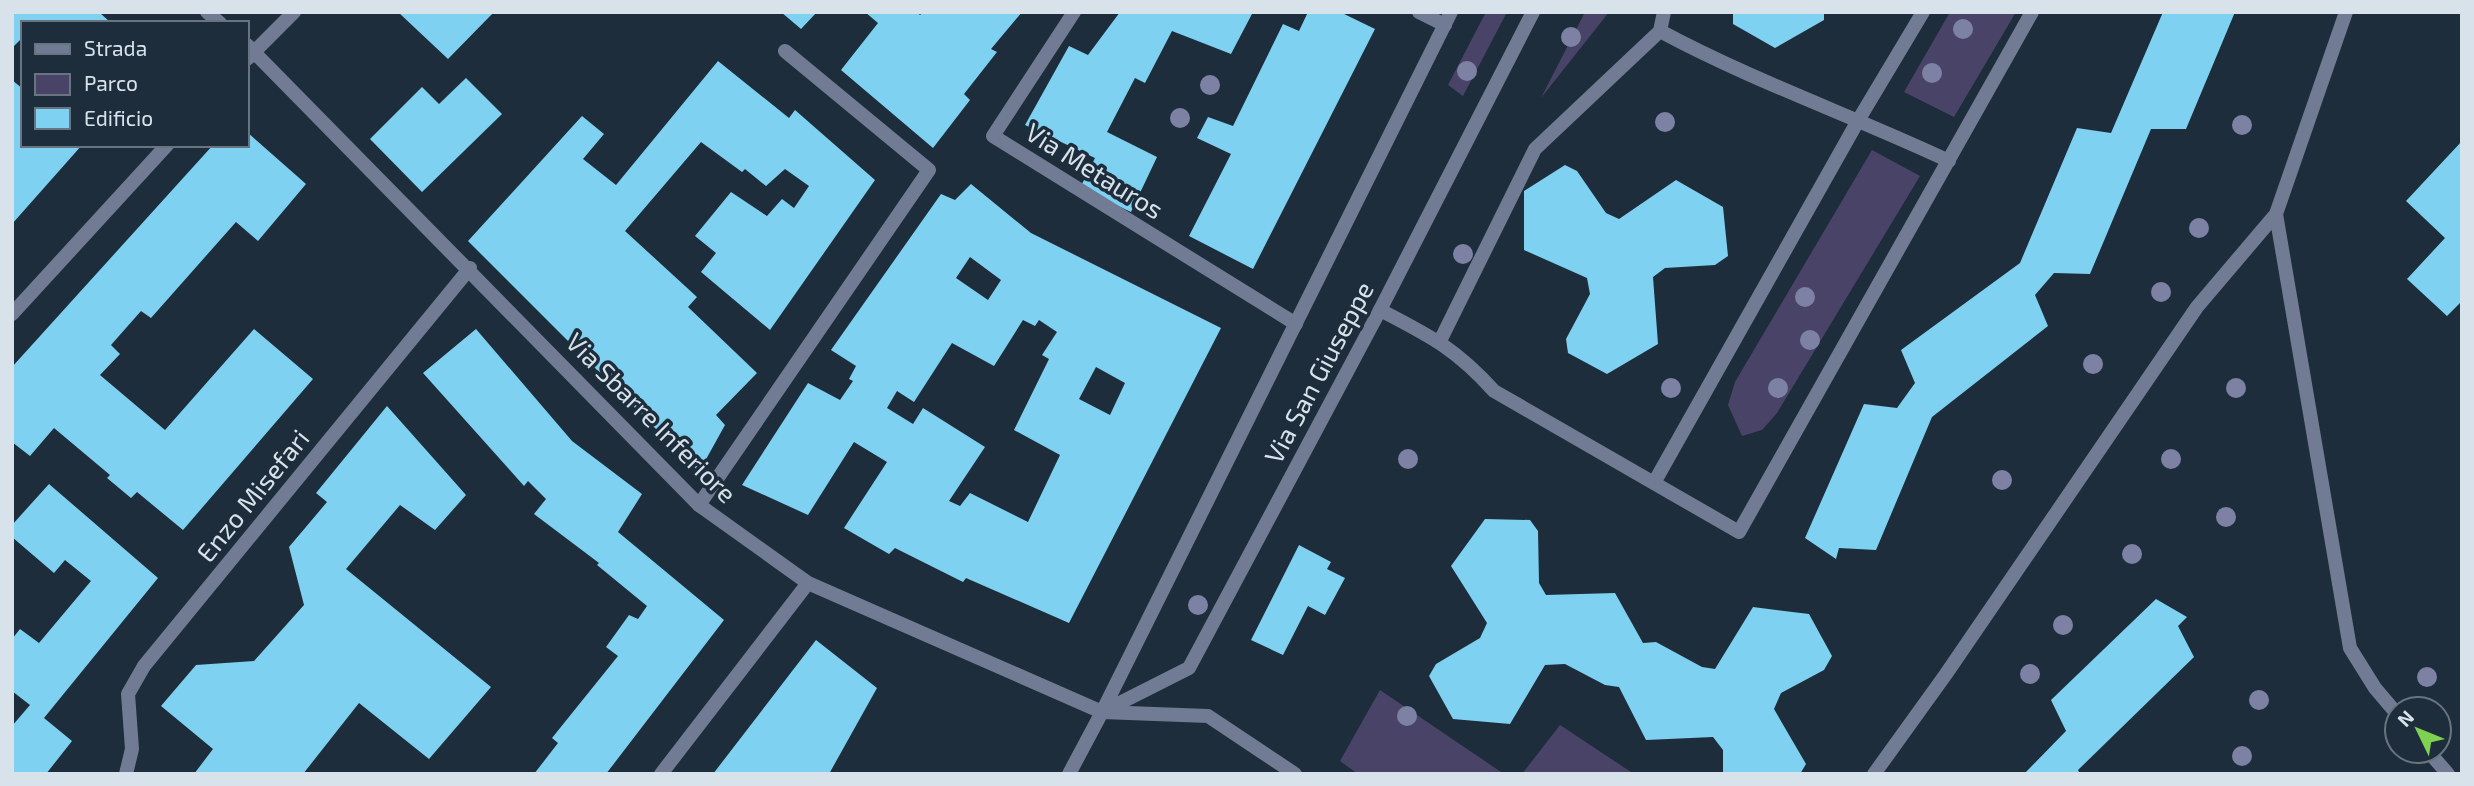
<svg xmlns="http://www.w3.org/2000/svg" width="2474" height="786" font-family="'Exo 2',sans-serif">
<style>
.green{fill:#494467}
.building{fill:#7ed1f0;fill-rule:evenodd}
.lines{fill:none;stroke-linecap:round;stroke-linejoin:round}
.service{stroke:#717b94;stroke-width:14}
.minor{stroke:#717b94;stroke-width:14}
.tertiary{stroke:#717b94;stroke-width:14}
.tree{fill:#7d81a4}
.labels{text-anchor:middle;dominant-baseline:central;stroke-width:7;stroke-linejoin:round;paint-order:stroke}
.street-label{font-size:26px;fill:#d8e2eb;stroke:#1e2d3b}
</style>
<rect width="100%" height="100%" fill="#1e2d3b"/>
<path class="green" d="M1486,12H1507L1463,96L1448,85Z
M1585,12H1609L1541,98Z
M1950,12H2016L1954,117L1904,92Z
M1872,150L1920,176L1777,413L1762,430L1742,436L1728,405L1735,382Z
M1380,690L1504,774H1358L1340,761Z
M1560,725L1634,774H1522Z"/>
<path class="building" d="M12,12H99L111,23H23V37L12,48Z
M398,12H494L448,59Z
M781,12H817L801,29Z
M865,12H917L920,15L923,12H1022L991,49L997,52L964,94L970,100L933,148L841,70L878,23Z
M1120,12H1253L1231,54L1172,31L1145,83L1135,78L1107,132L1157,157L1131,212L1080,188L1095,158L1025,125L1069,46L1088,55Z
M1308,12H1340L1375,29L1253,269L1189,236L1231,154L1197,138L1208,117L1233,126L1283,24L1299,31Z
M1733,12H1824V20L1775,48L1733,24Z
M2163,12H2235L2186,129H2151L2090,274L2054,273L2035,295L2048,326L1932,417L1876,550L1839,548L1836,559L1805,538L1864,404L1897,408L1915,383L1901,350L2020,263L2077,128L2111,133Z
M718,61L789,118L795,110L875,180L770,330L701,272L716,253L695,236L731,192L767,216L782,199L794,208L809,186L785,169L766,186L745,169L742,172L701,142L625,231L697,297L688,307L757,373L716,415L725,425L699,472L468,241L582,116L604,134L583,159L616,185Z
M466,78L502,114L422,192L370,139L422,87L439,104Z
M12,80L23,89V145H82L12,224Z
M247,132L306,184L258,241L236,222L151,318L141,311L111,345L120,354L100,375L165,430L254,329L313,379L183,530L137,492L131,498L107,478L110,475L54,428L30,456L12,442V367L213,145H247Z
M2462,141V301L2447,316L2407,279L2445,238L2406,201Z
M1565,165L1577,171L1606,213L1619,219L1676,180L1723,207L1728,256L1715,265L1665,268L1653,277L1658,344L1607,374L1568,353L1566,339L1590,294L1587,278L1524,250V191Z
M971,184L1031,233L1221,328L1069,623L966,578L963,582L895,548L889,554L844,528L887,462L854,442L808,515L742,485L808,383L840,400L853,381L849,379L856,366L831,350L941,194L955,200ZM970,257L1001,280L988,300L956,278ZM1023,320L1035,326L1039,320L1057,332L1042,355L1049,359L1014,430L1060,455L1028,522L970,493L960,506L949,501L985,447L923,408L913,424L887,408L897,391L914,402L952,343L994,366ZM1096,367L1125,383L1110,415L1079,399Z
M476,329L572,441L642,494L618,532L724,620L606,774H534L558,743L552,738L618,656L606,647L629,615L638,619L647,606L597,565L599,563L534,514L546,499L528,481L524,486L423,373Z
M387,406L466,495L435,530L400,505L346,569L491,687L429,759L359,703L303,774H194L213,749L161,706L196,665L254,661L304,605L289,547L327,502L316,493Z
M49,484L158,578L44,718L72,741L46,774H12V726L30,705L12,691V639L20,629L39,643L91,581L65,560L54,573L12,537V525Z
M1485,519L1530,520L1538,531L1539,583L1546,595L1615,593L1643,643L1656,642L1702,667L1715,669L1753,607L1809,614L1832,656L1824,670L1781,693L1774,709L1806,764L1800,774H1723V750L1713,737L1646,740L1619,687L1605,685L1565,664L1545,665L1510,724L1453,719L1429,676L1436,664L1480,638L1487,623L1451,566Z
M1299,545L1331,562L1327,569L1345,578L1325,615L1308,606L1283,655L1251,640Z
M2156,599L2187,617L2178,626L2194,657L2078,770L2080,774H2024L2066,731L2051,700Z
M816,640L877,688L829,774H713Z"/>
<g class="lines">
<path class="service" d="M1074,12L993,136L1296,324
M699,505L929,170L785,51"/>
<path class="minor" d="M207,12L220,23
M1419,12L1445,25
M1660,31L1664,12
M247,45L699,505L808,583L1102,712L1208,716L1295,774
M247,59L294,12
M2276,214L2350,648L2375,688L2397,714
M1380,310C1430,336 1455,348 1494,391L1739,532L2032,12
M12,314L167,145
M1440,341L1535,149L1660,31C1753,81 1853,116 1949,161
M1655,481L1859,119L1923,12
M2428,751L2448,774
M126,774L132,749L128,694L144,666L470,268
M661,774L808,583
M1874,774L1946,674L2197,307L2276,214L2346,12"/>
<path class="tertiary" d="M1102,712L1189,668L1380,310L1533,12
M1069,774L1102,712L1451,12"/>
</g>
<g class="tree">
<circle cx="1963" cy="29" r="10"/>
<circle cx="1571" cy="37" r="10"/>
<circle cx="1467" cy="71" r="10"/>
<circle cx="1932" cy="73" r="10"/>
<circle cx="1210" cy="85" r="10"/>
<circle cx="1180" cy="118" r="10"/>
<circle cx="1665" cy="122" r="10"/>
<circle cx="2242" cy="125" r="10"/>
<circle cx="2199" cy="228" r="10"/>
<circle cx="1463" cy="254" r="10"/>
<circle cx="2161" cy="292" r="10"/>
<circle cx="1805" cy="297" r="10"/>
<circle cx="1810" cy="340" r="10"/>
<circle cx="2093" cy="364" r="10"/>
<circle cx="1671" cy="388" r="10"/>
<circle cx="1778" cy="388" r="10"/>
<circle cx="2236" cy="388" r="10"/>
<circle cx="1408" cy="459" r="10"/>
<circle cx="2171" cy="459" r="10"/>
<circle cx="2002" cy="480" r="10"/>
<circle cx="2226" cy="517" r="10"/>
<circle cx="2132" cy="554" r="10"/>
<circle cx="1198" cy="605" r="10"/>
<circle cx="2063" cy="625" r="10"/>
<circle cx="2030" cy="674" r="10"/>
<circle cx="2427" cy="677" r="10"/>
<circle cx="2259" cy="700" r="10"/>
<circle cx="1407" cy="716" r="10"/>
<circle cx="2242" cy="756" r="10"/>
</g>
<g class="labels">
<g class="street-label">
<text transform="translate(1095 170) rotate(32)">Via Metauros</text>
<text transform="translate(1318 372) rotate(-62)">Via San Giuseppe</text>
<text transform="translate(652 417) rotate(45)">Via Sbarre Inferiore</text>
<text transform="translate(252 495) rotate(-51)">Enzo Misefari</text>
</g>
</g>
<rect width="2474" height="786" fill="none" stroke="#d8e2eb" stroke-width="28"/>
<rect x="21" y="21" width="228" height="126" fill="#1e2d3b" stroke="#687581" stroke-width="2"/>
<rect x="35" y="44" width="35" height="10" fill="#717b94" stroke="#687581" stroke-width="2"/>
<text x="84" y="56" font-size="21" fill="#d8e2eb">Strada</text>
<rect x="35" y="74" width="35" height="21" fill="#494467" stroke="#687581" stroke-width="2"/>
<text x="84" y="91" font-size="21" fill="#d8e2eb">Parco</text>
<rect x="35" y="108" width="35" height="21" fill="#7ed1f0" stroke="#687581" stroke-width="2"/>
<text x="84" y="126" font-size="21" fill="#d8e2eb">Edificio</text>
<g transform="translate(2418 730) rotate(313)"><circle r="33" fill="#1e2d3b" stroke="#687581" stroke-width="2"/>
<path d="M0-5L12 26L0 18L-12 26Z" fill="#80d051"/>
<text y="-10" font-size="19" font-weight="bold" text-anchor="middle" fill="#d8e2eb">N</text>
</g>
</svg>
